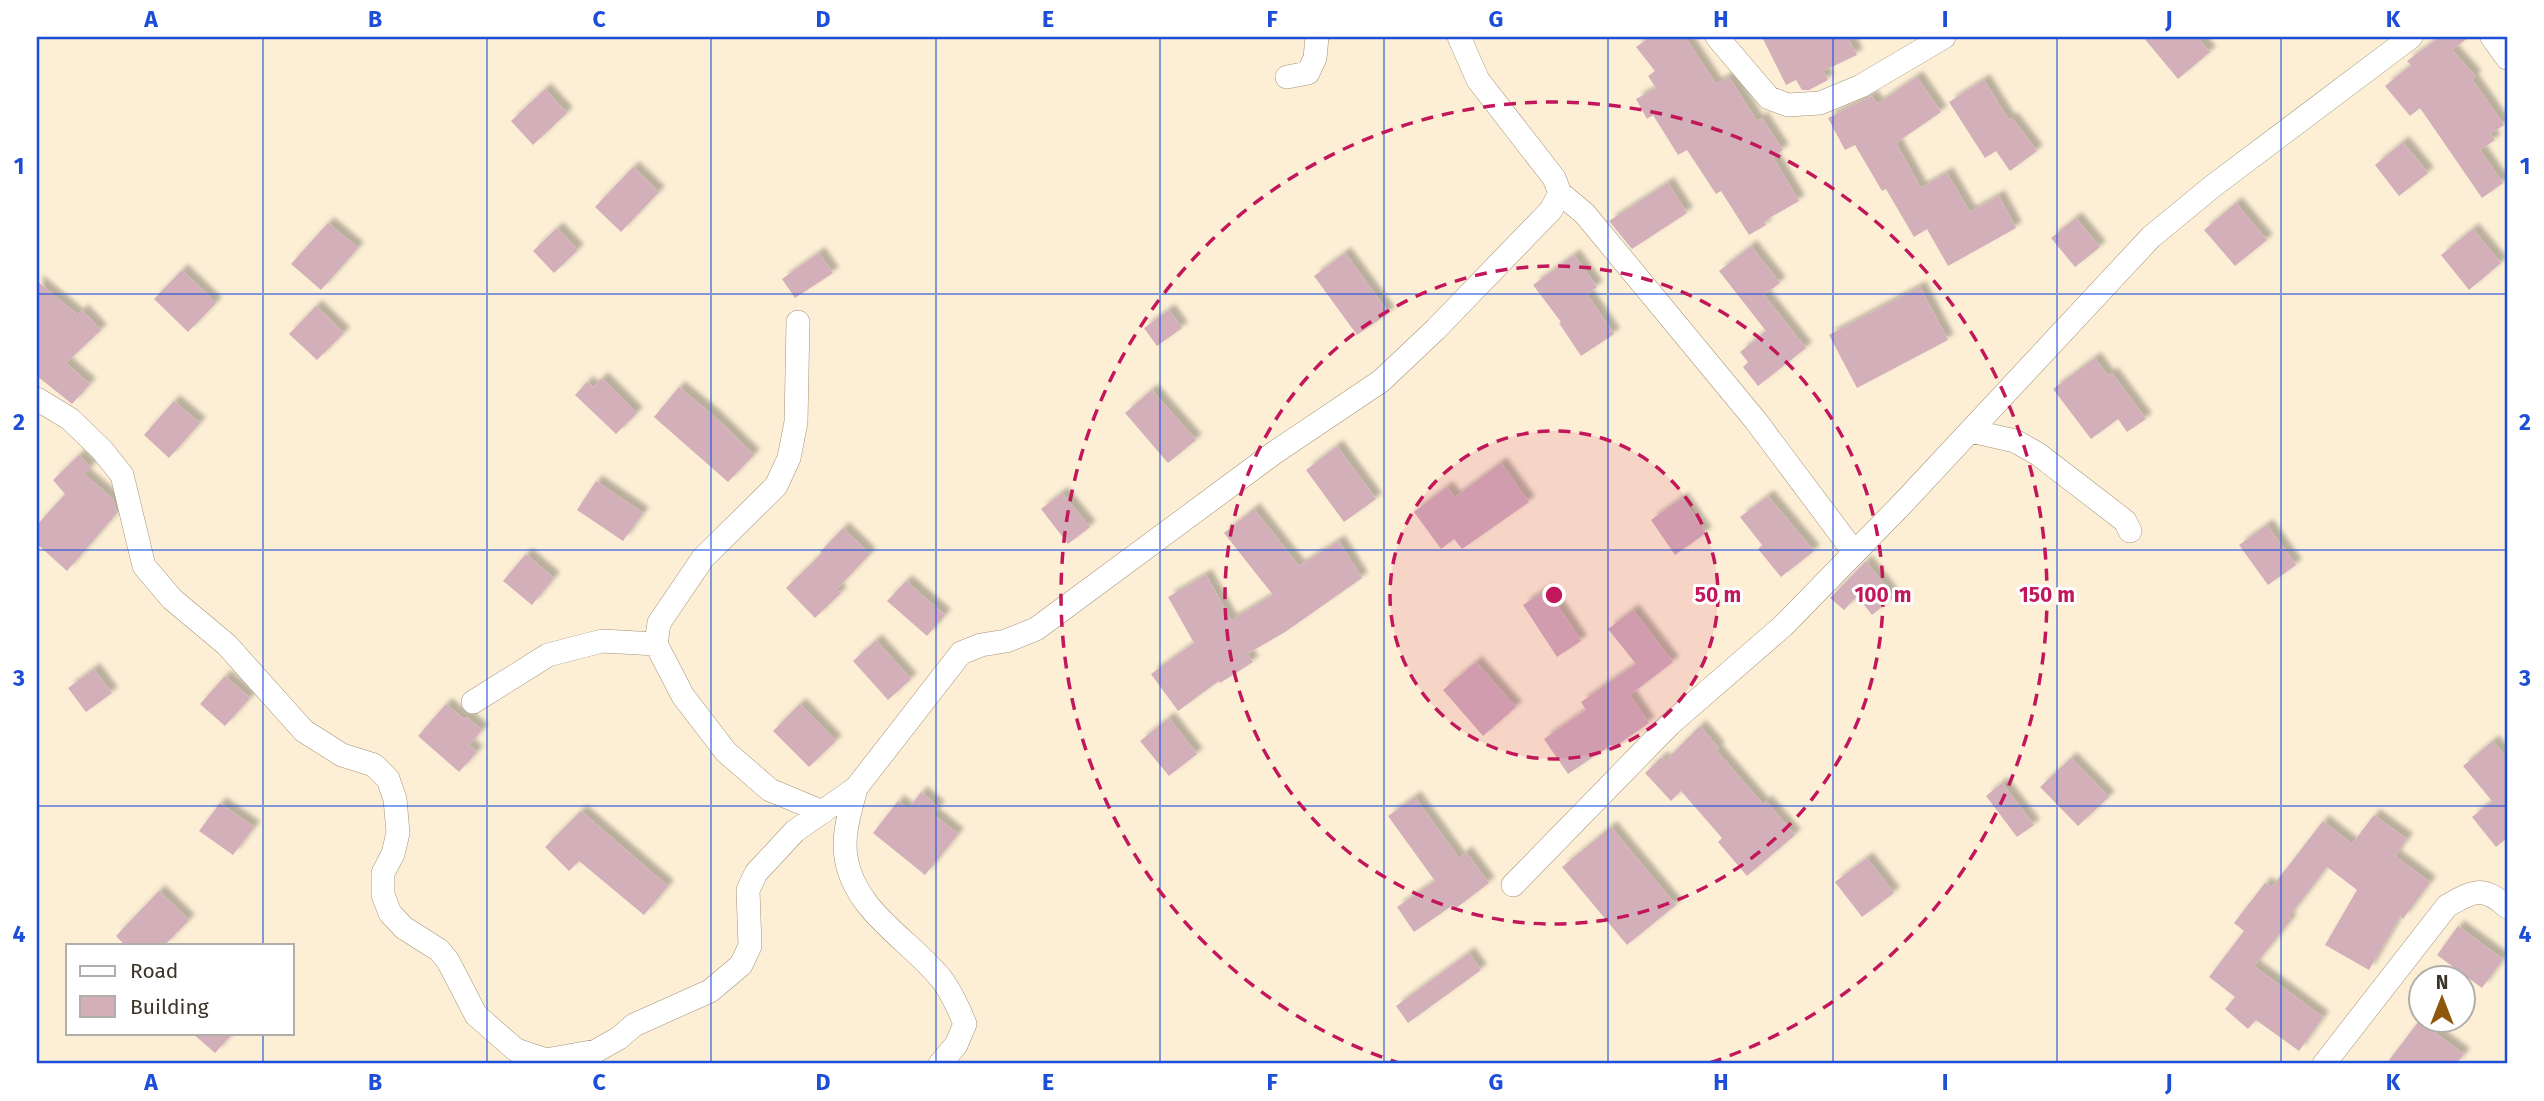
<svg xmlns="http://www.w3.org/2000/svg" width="2544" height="1101" font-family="'Fira Sans',sans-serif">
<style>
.building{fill:#d3afba;filter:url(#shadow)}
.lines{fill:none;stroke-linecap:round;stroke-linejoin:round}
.minor-casing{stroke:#a39376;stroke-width:24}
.minor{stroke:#fff;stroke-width:23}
.grid{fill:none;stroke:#1d4ed8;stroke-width:2;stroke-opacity:0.55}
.ring{fill:none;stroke:#c2185b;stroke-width:3.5;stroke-dasharray:12 9}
.centre{fill:#c2185b;stroke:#fff;stroke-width:3.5}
.ring-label{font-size:21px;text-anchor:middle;font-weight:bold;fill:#c2185b;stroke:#fff;stroke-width:6;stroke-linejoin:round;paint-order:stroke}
.neatline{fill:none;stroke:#1d4ed8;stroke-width:2.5}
.grid-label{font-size:23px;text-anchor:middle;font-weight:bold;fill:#1d4ed8}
</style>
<defs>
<filter id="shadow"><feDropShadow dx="6" dy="-6" stdDeviation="2" flood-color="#0004"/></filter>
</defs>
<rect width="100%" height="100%" fill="#fdefd6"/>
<path class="building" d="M1650,37H1685L1716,84L1729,77L1757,121L1762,118L1783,150L1773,157L1799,201L1764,221L1766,225L1749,235L1721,191L1716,194L1687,150L1678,155L1653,115L1647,119L1636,99L1656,88L1648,76L1655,71L1636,47Z
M1762,37H1848L1857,55L1823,71L1828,80L1809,90H1802L1796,80L1786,85Z
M2143,37H2197L2210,52L2178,79Z
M2440,37H2469L2452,50L2476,77L2472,79L2504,125L2490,134L2495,140L2480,150L2503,183L2482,198L2420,108L2410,116L2385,86L2411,65L2407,61Z
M1917,77L1941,112L1896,143L1921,188L1947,173L1970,212L1999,196L2016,228L1948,266L1927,229L1914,237L1886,189L1882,191L1855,145L1845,150L1828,118L1872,96L1877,104Z
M1984,80L2009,120L2012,118L2037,151L2010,171L1996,151L1985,158L1949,102Z
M545,89L567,113L533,145L511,121Z
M2403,142L2428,173L2399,196L2375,165Z
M633,167L659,192L621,232L595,207Z
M1668,183L1687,213L1632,249L1609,221Z
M2236,203L2267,240L2235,266L2204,230Z
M2076,218L2100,247L2075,267L2051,238Z
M328,223L358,248L321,290L291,264Z
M557,228L578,250L554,273L533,251Z
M2473,229L2501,263L2469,290L2441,255Z
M1751,246L1780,283L1764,295L1806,348L1758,386L1743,367L1748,362L1740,352L1766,331L1719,271Z
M819,253L833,273L795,298L782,279Z
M1345,253L1389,313L1357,335L1314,276Z
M1574,255L1597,287L1587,294L1614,334L1581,356L1559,323L1561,322L1533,285Z
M182,270L216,303L188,332L154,299Z
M37,281L78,315L82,310L101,330L66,363L90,384L72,404L37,376Z
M1920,287L1948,340L1857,388L1829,335Z
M316,306L344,333L317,360L289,334Z
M1169,310L1182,328L1157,346L1144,328Z
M2095,358L2108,376L2112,373L2146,419L2127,432L2118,419L2091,439L2053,389Z
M602,378L637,413L616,434L575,395L587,382L593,387Z
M679,387L714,416L754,455L728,482L654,417Z
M1152,390L1196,440L1168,463L1125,413Z
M174,401L200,423L169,458L144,435Z
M1337,446L1376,499L1344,522L1306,470Z
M79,455L91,467L84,474L113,499L117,513L67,571L37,544V525L65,494L53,480Z
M1501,463L1529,502L1462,549L1454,539L1441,549L1414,512L1447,487L1455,497Z
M596,481L643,513L623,541L577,510Z
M1062,493L1090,527L1068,544L1041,509Z
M1768,496L1814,551L1781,577L1758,549L1762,545L1740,517Z
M1682,498L1706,533L1675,555L1651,520Z
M1254,509L1299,566L1339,541L1362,578L1285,632L1247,654L1253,662L1220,683L1219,681L1178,711L1151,674L1194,643L1168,597L1206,575L1231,620L1273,595L1224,533Z
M2267,525L2296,565L2268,585L2239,545Z
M843,528L870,554L837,589L841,593L815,618L786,588L822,553L820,552Z
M526,554L554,578L532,605L503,581Z
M1866,561L1894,597L1872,615L1857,596L1844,610L1830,598Z
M906,581L945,615L927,636L887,601Z
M1547,589L1581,641L1557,657L1523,605Z
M1633,610L1673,662L1630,695L1649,723L1613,748L1611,745L1568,774L1544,739L1586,710L1581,702L1636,664L1608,629Z
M876,640L911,679L888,700L853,661Z
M1476,662L1516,707L1483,736L1443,690Z
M94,669L112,693L86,712L68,688Z
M225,676L250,698L225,726L200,704Z
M446,704L464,719L467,717L482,730L469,745L477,752L459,772L418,736Z
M800,704L836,741L809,767L773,731Z
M1169,718L1197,754L1169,776L1140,741Z
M1700,726L1719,748L1716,750L1763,804L1766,801L1795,835L1747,876L1718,842L1722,838L1681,791L1671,801L1645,773L1662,757L1665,761Z
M2493,741L2507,758V838L2496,847L2472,817L2492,801L2463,766Z
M2071,758L2109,797L2078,826L2040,787Z
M2002,783L2034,825L2017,837L1986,796Z
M921,792L939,807L933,814L958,834L925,875L873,833L898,801L908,809Z
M1415,797L1459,858L1466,852L1489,883L1455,909L1453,905L1414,932L1397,907L1435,881L1388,816Z
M220,803L254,827L233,855L199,831Z
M581,811L668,886L644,915L579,861L569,871L545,847Z
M2374,815L2407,839L2395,856L2430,882L2403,919L2400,916L2369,970L2325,945L2357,890L2327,867L2288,918L2291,920L2254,966L2323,1017L2299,1051L2256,1020L2248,1029L2225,1009L2235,997L2209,977L2244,931L2234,923L2265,883L2272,887L2323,821L2352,844Z
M1611,827L1676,905L1627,945L1562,867Z
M1867,858L1894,893L1862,917L1835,882Z
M159,891L189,920L165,945H125L116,936Z
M2458,926L2503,959L2482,988L2437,955Z
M1469,953L1481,970L1408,1023L1396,1006Z
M2419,1021L2464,1054L2456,1064H2386Z
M192,1033H233L215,1053Z"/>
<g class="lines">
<defs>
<path id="minor" d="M1717,37L1769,98L1788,105L1820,103L1861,86L1944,37
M2492,37L2507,58
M1287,77L1308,73L1315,58L1317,37
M1560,193L1585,214L1756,421L1854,552
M798,322L796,422L789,458L776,486L703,558L659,623L656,644L683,696L726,752L770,790L823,812
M37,399L70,419L102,450L122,475L144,566L172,599L227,645L304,731L342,755L374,765L388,779L395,799L398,833L393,854L383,873V895L390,913L404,928L439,950L448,961L476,1015L516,1050L546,1060L596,1051L619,1038L634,1025L710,991L741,965L750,946L748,890L756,873L795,831L856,788L961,653L981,645L1006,641L1036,629L1274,453L1381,381L1436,329L1551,210L1560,193L1554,178L1478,80L1459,37
M1971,431L2015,441L2038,454L2125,521L2130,531
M473,702L548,655L602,641L656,644
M856,788C851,809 842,834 846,857C854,912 911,940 943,981C952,994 959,1009 965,1024L956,1045L940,1064
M1513,885L1670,724L1783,626L1903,503L2151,237L2213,186L2411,37
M2324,1064L2447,906C2473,891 2483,885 2507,907"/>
</defs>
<use href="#minor" class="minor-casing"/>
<use href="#minor" class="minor"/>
</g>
<path class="grid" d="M263,37V945M487,37V1064M711,37V1064M936,37V1064M1160,37V1064M1384,37V1064M1608,37V1064M1833,37V1064M2057,37V1064M2281,37V1064M37,294H2507M37,550H2507M37,806H2507M263,1033V1064"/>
<circle cx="1554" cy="595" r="164" fill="#c2185b" fill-opacity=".12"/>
<g class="ring">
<circle cx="1554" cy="595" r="164"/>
<circle cx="1554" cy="595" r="329"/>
<path d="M1402 1064A493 493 0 1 1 1706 1064"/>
</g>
<circle cx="1554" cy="595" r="10" class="centre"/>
<g class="ring-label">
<text x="1718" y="602">50 m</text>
<text x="1883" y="602">100 m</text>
<text x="2047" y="602">150 m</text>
</g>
<rect width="2544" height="1101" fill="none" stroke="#ffffff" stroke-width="77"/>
<rect x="66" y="944" width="228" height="91" fill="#ffffff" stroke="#b1aea9" stroke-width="2"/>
<rect x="80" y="966" width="35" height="10" fill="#ffffff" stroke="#b1aea9" stroke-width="2"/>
<text x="130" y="978" font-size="21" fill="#3b3428">Road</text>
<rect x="80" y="996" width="35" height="21" fill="#d3afba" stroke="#b1aea9" stroke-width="2"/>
<text x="130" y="1014" font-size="21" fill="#3b3428">Building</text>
<g transform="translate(2442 999)"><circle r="33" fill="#ffffff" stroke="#b1aea9" stroke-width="2"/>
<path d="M0-5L12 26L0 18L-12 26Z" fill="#8e580c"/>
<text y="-10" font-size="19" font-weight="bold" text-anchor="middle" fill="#3b3428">N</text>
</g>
<rect x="38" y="38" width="2468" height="1024" class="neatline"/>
<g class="grid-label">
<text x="151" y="27">A</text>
<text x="375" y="27">B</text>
<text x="599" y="27">C</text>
<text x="823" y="27">D</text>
<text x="1048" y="27">E</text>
<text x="1272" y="27">F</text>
<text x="1496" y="27">G</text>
<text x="1721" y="27">H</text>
<text x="1945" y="27">I</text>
<text x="2169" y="27">J</text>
<text x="2393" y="27">K</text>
<text x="19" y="174">1</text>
<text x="2525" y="174">1</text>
<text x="19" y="430">2</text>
<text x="2525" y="430">2</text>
<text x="19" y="686">3</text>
<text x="2525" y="686">3</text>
<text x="19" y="942">4</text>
<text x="2525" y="942">4</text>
<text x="151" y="1090">A</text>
<text x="375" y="1090">B</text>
<text x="599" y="1090">C</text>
<text x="823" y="1090">D</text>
<text x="1048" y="1090">E</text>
<text x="1272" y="1090">F</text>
<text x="1496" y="1090">G</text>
<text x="1721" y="1090">H</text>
<text x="1945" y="1090">I</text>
<text x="2169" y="1090">J</text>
<text x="2393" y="1090">K</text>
</g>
</svg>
